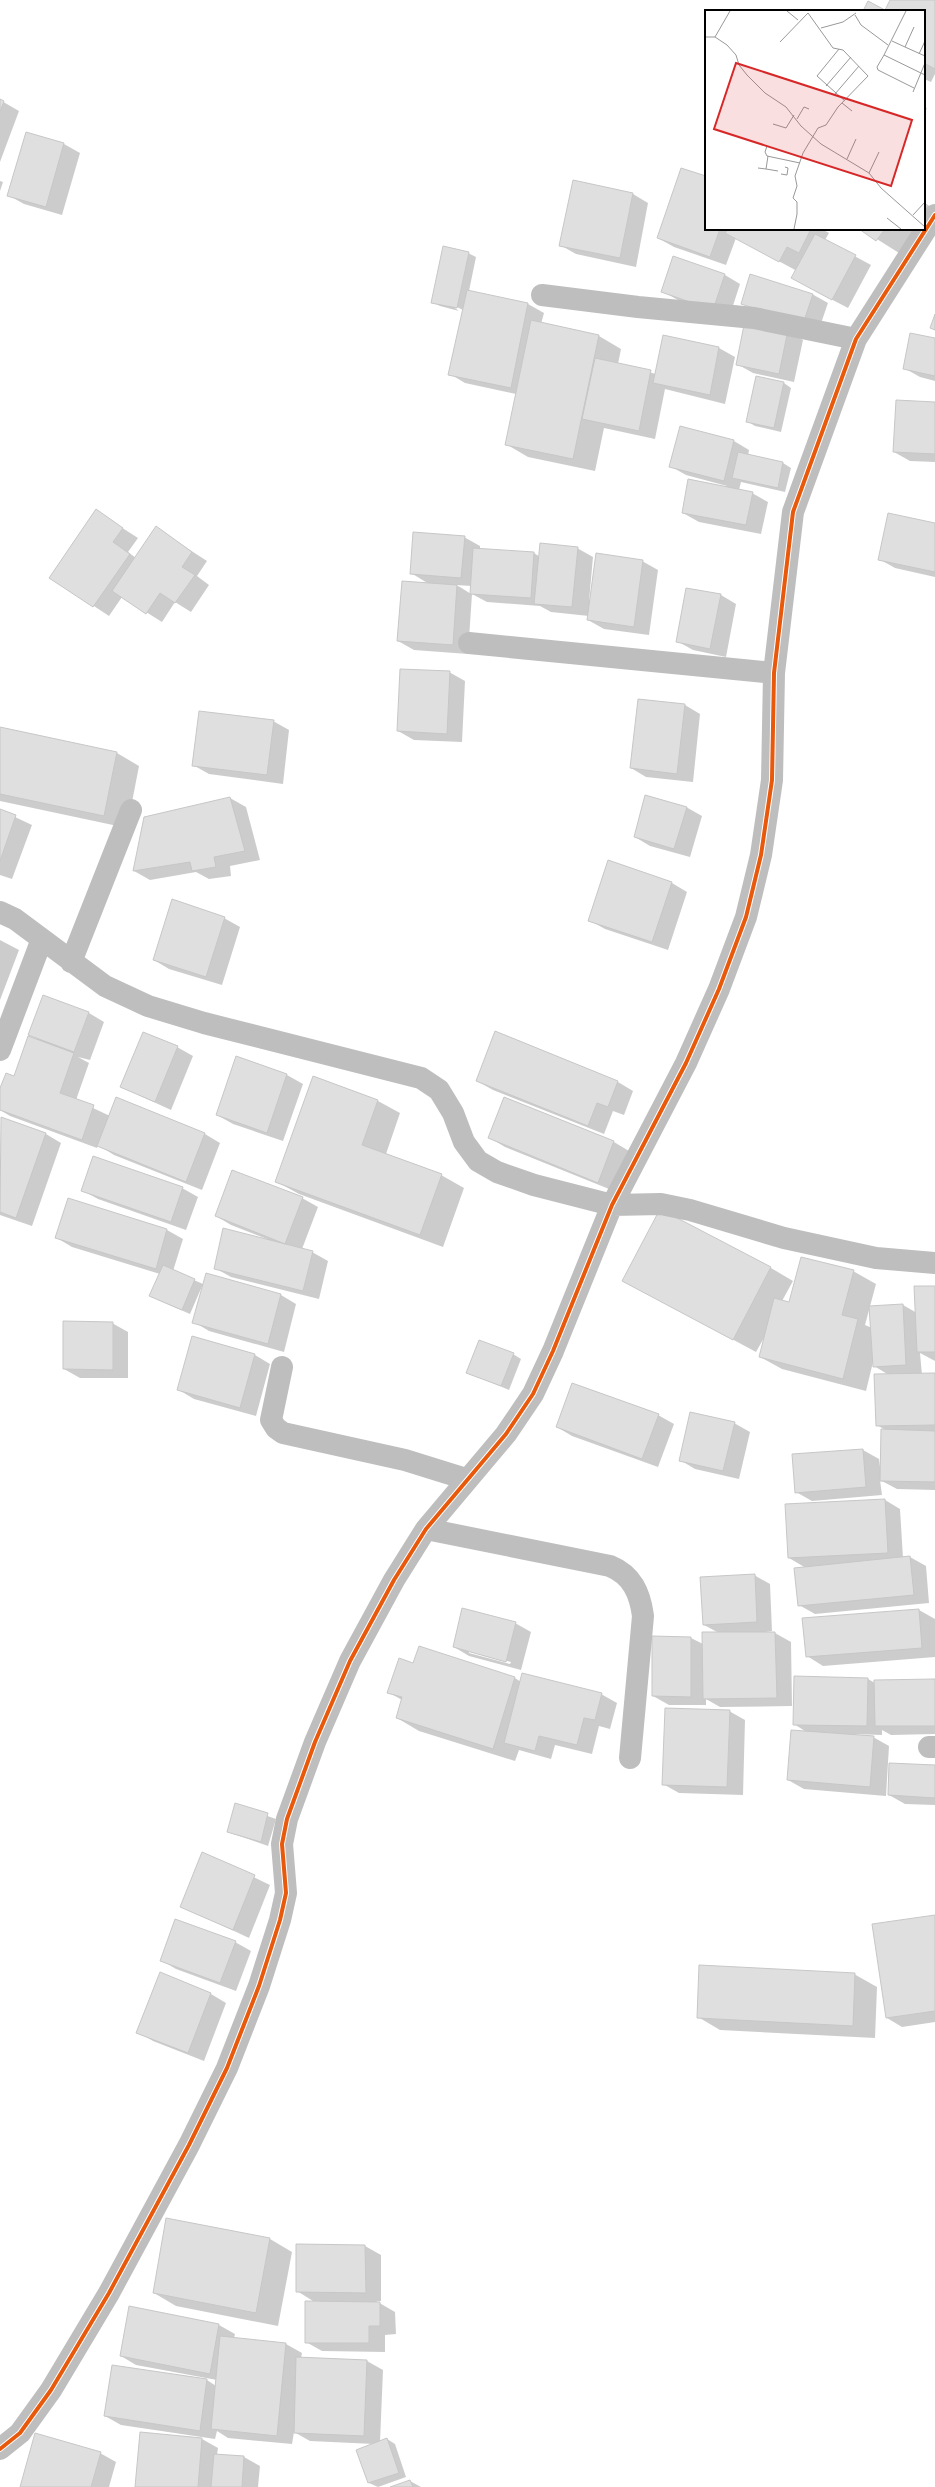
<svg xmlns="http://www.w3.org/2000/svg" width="935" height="2487" font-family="Signika,sans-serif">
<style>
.shadow{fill:#0003;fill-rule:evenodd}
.building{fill:#dfdfdf;stroke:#c7c7c7}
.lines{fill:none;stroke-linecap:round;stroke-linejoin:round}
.minor{stroke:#bebebe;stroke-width:22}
.cycleway-casing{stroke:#fff;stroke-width:6}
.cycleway{stroke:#e8590c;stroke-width:4}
.inset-road{fill:none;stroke:#999;stroke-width:1}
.view{fill:#d62828;fill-opacity:0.15;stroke:#d62828;stroke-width:2}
.inset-edge{fill:none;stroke:#000;stroke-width:2}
</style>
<rect width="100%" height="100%" fill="#fff"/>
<path class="shadow" d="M891,0H935V74L931,82L924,79V11H865H886Z
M0,100L19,111L0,162Z
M924,107L927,108L924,114Z
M26,133L64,144L80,153L62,215L24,204L8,195Z
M706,178V229H822L829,233L825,240L871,265L848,308L808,287L797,271L736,238L726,265L674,247L658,238Z
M0,181L3,182L0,191Z
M633,194L648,203L636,267L576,254L560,245Z
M924,202L932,208L924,219Z
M861,229H916L899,253Z
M468,253L476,257L469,291L528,304L544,313L541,324L599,336L621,349L618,364L656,374L664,337L719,348L735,357L725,404L665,389L655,439L604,428L595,471L528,457L506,444L516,394L465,383L450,374L463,310L453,305L452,306L459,311L440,306L432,302Z
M674,257L725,275L740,284L729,318L678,300L662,291Z
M812,294L828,303L818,332L758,312L742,303Z
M787,331L803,340L794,382L753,373L737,364Z
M935,339V381L920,377L904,368Z
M784,383L791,388L781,432L755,426L747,421Z
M935,403V462L910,461L894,452Z
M734,441L749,450L748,456L783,463L791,468L785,492L741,482L739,490L752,493L768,502L761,534L699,522L683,513L727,486L686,475L670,466Z
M96,511L138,538L128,552L136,558L156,528L207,561L197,576L209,585L191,612L175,602L162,622L122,597L109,616L50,577Z
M935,524V577L895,568L879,559Z
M464,537L480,546V549L534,553L540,557L577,548L593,557L589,601L642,561L658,570L649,635L604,629L588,620L589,616L551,612L540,606L487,602L472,594L468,654L414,650L398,641L429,584L411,573ZM455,585L472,586L471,594L460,587Z
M721,595L736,604L726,657L693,650L677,641Z
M449,672L465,681L462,742L414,740L398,731Z
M685,705L700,714L693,782L646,777L631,768Z
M273,721L289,730L283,784L209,774L193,765Z
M0,728L117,753L139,766L127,828L0,801Z
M230,798L246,807L260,860L230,866L231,876L209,879L196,872L150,880L134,871Z
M686,807L702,816L690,857L650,846L635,837Z
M0,810L32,825L12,879L0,875Z
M609,862L672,883L687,892L668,950L605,929L589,920Z
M224,918L240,927L222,985L169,969L154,960Z
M0,940L19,950L0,1000Z
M44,996L89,1013L104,1022L90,1060L78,1057L89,1063L76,1100L110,1116L117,1098L205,1134L220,1143L202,1190L114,1155L98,1145L97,1148L10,1116L0,1110V1091L15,1077L40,1041L30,1034Z
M495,1033L618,1082L633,1091L624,1115L613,1111L604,1134L493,1090L477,1081Z
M177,1047L193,1056L171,1110L121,1087Z
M237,1057L287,1075L303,1084L283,1141L233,1124L217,1115Z
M505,1098L614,1142L629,1151L614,1191L505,1147L490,1138Z
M378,1101L400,1113L386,1154L441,1175L464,1188L443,1247L299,1194L277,1182Z
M2,1119L46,1134L61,1143L32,1226L0,1215Z
M182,1188L198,1197L186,1230L98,1199L82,1190Z
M302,1198L318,1207L302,1249L312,1252L328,1261L319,1299L231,1277L215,1268L267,1239L231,1225L216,1216Z
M68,1199L167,1230L183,1239L173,1271L203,1284L190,1314L158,1300L160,1274L72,1247L57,1238Z
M771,1268L793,1281L782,1301L790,1303L853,1271L876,1284L865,1325L872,1328L903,1305L917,1313L935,1287V1361L920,1353L922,1375L935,1374V1490L897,1489L880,1480L882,1495L812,1501L796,1492L863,1450L879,1459L881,1475L887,1431L877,1425L889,1375L874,1366L873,1362L866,1391L782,1369L760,1357L765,1336L756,1352L624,1281Z
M207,1275L281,1295L296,1304L284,1352L209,1331L194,1322Z
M112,1323L128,1332V1378H80L64,1369Z
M193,1337L255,1355L270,1364L256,1416L194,1399L179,1390Z
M513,1354L521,1359L509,1390L467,1372Z
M658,1415L674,1424L658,1467L572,1436L557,1427Z
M734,1423L750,1432L739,1479L695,1469L680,1460Z
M885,1500L900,1509L903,1558L910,1557L926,1566L929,1603L815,1614L799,1605L806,1568L789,1558Z
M754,1575L770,1584L772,1631L759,1633H775L791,1642L792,1706L720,1707L706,1699V1705H669L653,1696V1637L691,1638L703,1644L719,1633L704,1625Z
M919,1610L935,1619V1657L823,1666L807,1656Z
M515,1623L531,1632L521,1670L469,1656L454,1647ZM469,1651L511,1662L510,1664L469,1653Z
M414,1664L515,1678L521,1682L601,1694L617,1703L610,1729L599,1726L592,1754L555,1745L551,1759L519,1750L515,1761L419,1731L397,1718L402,1700L388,1692Z
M868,1679L875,1683L935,1680V1734L891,1735L882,1730V1735L852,1734L873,1737L889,1746L886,1796L804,1789L788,1780L808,1733L794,1724Z
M729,1711L745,1720L743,1795L679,1793L663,1784Z
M935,1766V1805L905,1804L889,1795Z
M236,1805L276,1819L268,1846L228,1832Z
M203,1853L270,1885L249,1938L181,1906Z
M935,1916V2022L902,2027L887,2018Z
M235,1942L251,1951L236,1991L176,1969L161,1960Z
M854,1974L877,1987L875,2038L720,2030L698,2017Z
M211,1994L226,2003L204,2061L153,2041L138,2032Z
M270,2239L292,2252L278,2326L176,2306L154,2293Z
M297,2245L365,2246L381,2255V2301H376L395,2312L396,2334L385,2335V2352L322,2351L306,2342L319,2301H313L297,2291Z
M130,2307L219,2325L235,2334L234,2338L286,2344L302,2353L301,2358L367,2361L383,2370L380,2442L387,2439L395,2444L406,2477L378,2487L369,2483L357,2450L374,2444L310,2441L294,2432L292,2444L228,2438L217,2431L215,2439L121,2425L105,2416L112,2366L207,2380L216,2386L217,2380L136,2365L121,2356Z
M140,2434L202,2439L218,2448L217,2455L244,2457L260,2466L258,2487H136Z
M100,2453L116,2462L109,2487H21Z
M410,2481L421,2487H393Z"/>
<path class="building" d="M890,0H935V69L924,63V11H863L868,1L885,10Z
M0,99L4,101L0,112Z
M26,132L64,143L46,207L7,196Z
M681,168L706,176V229H720L710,257L657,238Z
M573,180L633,193L620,258L559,246Z
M728,229H811L799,253L787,247L779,262L725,233Z
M859,229H885L876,241Z
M815,234L856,255L832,300L791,278Z
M443,246L469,252L457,308L431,303Z
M673,256L725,274L713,310L661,292Z
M750,274L813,294L803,324L741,304Z
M467,290L528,303L511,388L448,375Z
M935,314V330L930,328Z
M531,320L599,335L573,459L505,445Z
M745,320L788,330L779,374L736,365Z
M910,333L935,338V376L903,369Z
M663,335L719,347L710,395L653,383Z
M595,358L651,370L639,431L582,419Z
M756,376L784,382L774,428L746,422Z
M896,400L935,402V454L893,452Z
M680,426L734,440L724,481L669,467Z
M738,452L783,462L778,488L732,478Z
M688,479L753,492L746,525L682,513Z
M96,509L123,528L113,542L130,554L93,607L49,578Z
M888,513L935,523V572L878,560Z
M156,526L192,552L182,567L195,575L175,603L160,593L146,614L112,591Z
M413,532L465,536L461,578L410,574Z
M540,543L578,547L572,607L534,604Z
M473,548L534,552L531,598L470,594Z
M596,553L643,560L634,627L587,620Z
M402,581L457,585L453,645L397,641Z
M686,588L721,594L710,649L676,642Z
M400,669L450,671L447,734L397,731Z
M638,699L685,704L677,774L630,768Z
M199,711L274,720L267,775L192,766Z
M0,727L117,752L104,816L0,794Z
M645,795L687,807L674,849L634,837Z
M230,797L245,851L214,857L216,867L192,871L190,862L133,871L144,817Z
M0,809L16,815L0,861Z
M608,860L672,882L652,942L588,921Z
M172,899L225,917L206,977L153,960Z
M43,995L89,1012L74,1052L28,1035Z
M495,1031L618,1081L608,1107L597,1103L588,1126L476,1081Z
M143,1032L178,1046L155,1102L120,1087Z
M28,1036L74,1053L60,1093L94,1105L82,1140L0,1110V1088L6,1073L14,1076Z
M236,1056L287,1074L267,1133L216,1115Z
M313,1076L378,1100L362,1145L442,1174L420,1235L275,1182Z
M116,1097L205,1133L186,1182L97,1146Z
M504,1097L614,1141L598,1183L488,1138Z
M1,1117L46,1133L16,1218L0,1212Z
M93,1156L183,1187L171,1222L81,1191Z
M232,1170L303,1197L285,1244L215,1216Z
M68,1198L167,1229L156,1269L55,1238Z
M660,1209L771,1267L733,1340L622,1281Z
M223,1228L313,1251L303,1291L214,1269Z
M801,1257L854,1270L842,1315L858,1319L843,1379L759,1357L774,1298L789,1302Z
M163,1265L195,1279L182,1310L149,1296Z
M206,1273L281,1294L268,1344L192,1323Z
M914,1286H935V1352H917Z
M903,1304L906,1365L873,1367L869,1306Z
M63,1321L113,1322V1370L63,1369Z
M192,1336L255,1354L240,1408L177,1390Z
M479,1340L514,1353L501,1386L466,1373Z
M935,1373V1425L876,1426L874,1374Z
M572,1383L659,1414L642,1459L556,1427Z
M690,1412L735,1422L723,1471L679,1461Z
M881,1429L935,1431V1482L880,1481Z
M863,1449L866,1487L795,1493L792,1454Z
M885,1499L888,1553L788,1558L785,1504Z
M910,1556L914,1595L798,1606L794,1568Z
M755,1574L757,1622L703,1625L700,1577Z
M462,1608L516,1622L506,1662L453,1647Z
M919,1609L922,1648L806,1657L802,1618Z
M702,1632H775L777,1698L703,1699Z
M652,1636L691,1637V1697L652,1696Z
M419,1646L515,1677L493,1749L396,1718L402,1697L387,1693L399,1658L413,1663Z
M522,1673L602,1693L595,1720L584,1718L577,1745L539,1736L535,1751L504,1743Z
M794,1676L868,1678L867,1726L793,1725Z
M935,1679V1726H875L874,1680Z
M665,1708L730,1710L727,1787L662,1785Z
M791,1730L874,1736L870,1787L787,1780Z
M889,1763L935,1765V1798L888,1795Z
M235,1803L268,1813L261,1842L227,1832Z
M202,1852L255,1875L233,1930L180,1907Z
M935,1915V2011L886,2018L872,1924Z
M175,1919L236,1941L220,1983L160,1961Z
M699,1965L855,1973L853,2026L697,2018Z
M160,1972L211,1993L188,2053L136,2033Z
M166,2218L270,2238L256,2313L153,2293Z
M296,2244L365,2245L366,2293L296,2292Z
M305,2301L380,2302V2326H369V2343H305Z
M129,2306L219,2324L210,2374L120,2356Z
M220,2336L286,2343L277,2436L211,2429Z
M296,2357L367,2360L364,2436L294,2433Z
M112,2365L207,2379L200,2431L104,2416Z
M140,2432L202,2438L198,2487H135Z
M35,2433L101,2452L91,2487H20Z
M387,2438L399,2473L368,2483L356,2450Z
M214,2454L244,2456L242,2487H211Z
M410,2480L413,2487H390Z"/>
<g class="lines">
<path class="minor" d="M542,295L638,307L754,318L856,339
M469,643L774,673
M0,912L15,919L105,986L148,1006L204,1023L421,1078L439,1090L453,1113L464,1142L478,1161L497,1172L534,1185L612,1205L661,1204L690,1210L784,1238L876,1258L935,1263
M71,962L131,810
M0,1050L42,939
M282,1367L271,1420L276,1428L283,1433L405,1460L466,1479
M426,1529L610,1566C632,1575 640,1593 643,1616L630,1758
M929,1747H935
M0,2449L20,2433L51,2390L109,2293L189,2145L227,2068L259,1986L280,1920L286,1893L282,1844L287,1819L315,1742L350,1661L394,1580L426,1529L506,1434L533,1394L553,1351L612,1205L686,1063L719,989L746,917L761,855L772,780L774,673L793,512L856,339L935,215"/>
<defs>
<path id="cycleway" d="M0,2449L20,2433L51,2390L109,2293L189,2145L227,2068L259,1986L280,1920L286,1893L282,1844L287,1819L315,1742L350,1661L394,1580L426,1529L506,1434L533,1394L553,1351L612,1205L686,1063L719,989L746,917L761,855L772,780L774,673L793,512L856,339L935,215"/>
</defs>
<use href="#cycleway" class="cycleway-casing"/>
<use href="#cycleway" class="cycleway"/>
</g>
<g transform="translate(705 10)">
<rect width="220" height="220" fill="#fff"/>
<path class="inset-road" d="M82,1L93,10M201,1L179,45L220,65M150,5L156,15L183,35M209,17L200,37L220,46M116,18L138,12L151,3M0,27H10L22,35L31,45L34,55L42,65L60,83L81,97L96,116L116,134L164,163L176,178L220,217M10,27L25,1M187,31L200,37M75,32L103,3L128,38L138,40L163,66L133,97L121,115L113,118L98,143L90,166L92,176L88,188L92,192V204L89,219M134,39L112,66L140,91M214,44L220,31M179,45L172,57L173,60L209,78M121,76L146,47M208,82L220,53M130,84L154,56M137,93L147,101M92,109L99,97L104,99M68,114L81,118L89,105M62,136L60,142L62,146L95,153M142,149L151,129M53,158L61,159L63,146M61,159L73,161M164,163L174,142M76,164L82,165L83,158L80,157M208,205L220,192M182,208L196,219"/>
<path class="view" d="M31,53L207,110L186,176L9,119Z"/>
<rect width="220" height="220" class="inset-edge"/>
</g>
</svg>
